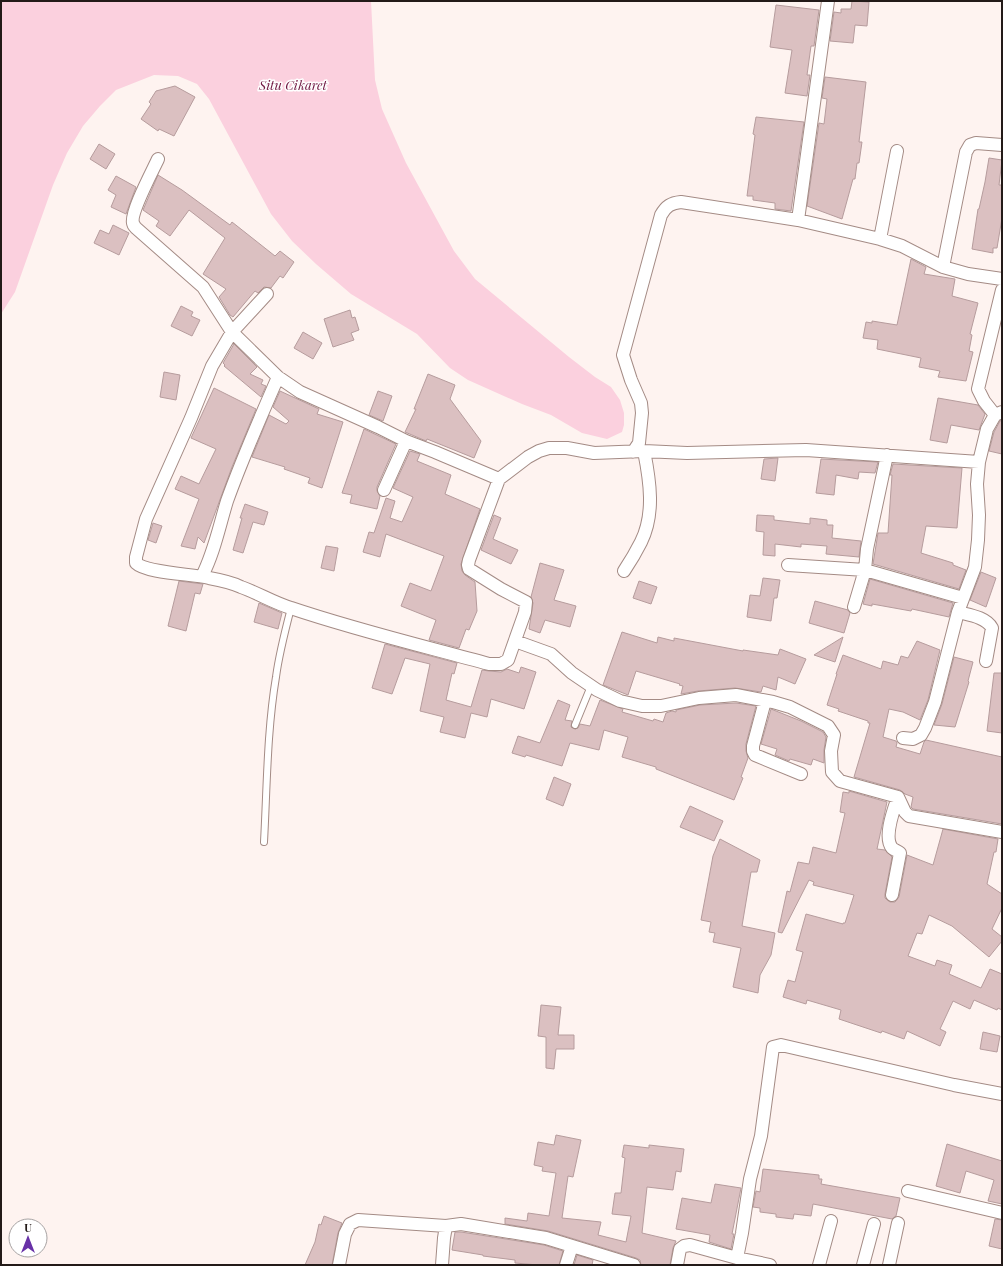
<svg xmlns="http://www.w3.org/2000/svg" width="1003" height="1266" font-family="'Playfair Display',serif">
<style>
.water{fill:#fbd0de}
.building{fill:#dbc0c1;stroke:#b69c9d}
.lines{fill:none;stroke-linecap:round;stroke-linejoin:round}
.service-casing{stroke:#a48b85;stroke-width:8}
.minor-casing{stroke:#a48b85;stroke-width:14}
.service{stroke:#fff;stroke-width:6}
.minor{stroke:#fff;stroke-width:12}
.labels{text-anchor:middle;dominant-baseline:central;stroke-width:3;stroke-linejoin:round;paint-order:stroke}
.water-label{font-size:13px;font-style:italic;fill:#6f1640;stroke:#fff}
</style>
<rect width="100%" height="100%" fill="#fef3f0"/>
<path class="water" d="M1,1H371L375,80L382,109L406,163L454,251L475,279L569,357L595,377L611,387L620,400L624,413V425L622,432L607,439L582,433L551,415L522,404L468,380L450,368L417,334L351,294L316,264L292,241L271,214L209,99L197,84L178,76L154,75L116,90L100,106L83,126L67,153L53,185L15,292L1,314Z"/>
<path class="building" d="M852,1L869,2L867,26L855,25L853,43L830,41L834,12L841,13V9H851Z
M776,5L819,10L814,46H811L807,75H810L807,96L785,93L792,50L770,47Z
M825,77L866,82L859,142H862L859,163H857L855,179H853L842,219L807,206L819,123L824,124L827,99L822,98Z
M175,86L195,97L174,136L159,129L158,131L141,119L151,104L149,102L156,91Z
M756,117L804,122L791,211L775,209V203L753,200V196H747L755,135L753,134Z
M99,144L115,154L106,169L90,159Z
M989,158L1002,160L999,185H1002V218L997,248H993V253L972,249L978,209H979L985,182Z
M158,175L182,190L230,225L232,222L275,256L280,251L294,262L283,278L280,276L271,288L264,287L258,293L255,291L233,317L230,315L219,297L226,289L203,274L225,238L189,210L170,236L156,226L159,221L143,210Z
M116,176L136,187L126,214L111,207L116,195L108,190Z
M113,225L129,233L119,255L94,243L100,230L109,234Z
M911,259L926,267L924,274L955,279L952,296L978,303L970,334L972,335L969,351L973,352L966,381L938,377L940,371L919,367L921,358L877,349L878,340L863,338L866,322L872,323V321L897,325Z
M181,306L193,312L191,316L200,320L192,336L171,326Z
M350,310L352,318L355,317L359,330L351,333L354,340L333,347L324,319Z
M303,332L322,343L313,359L294,348Z
M234,344L257,367L250,374L263,380L261,384L266,386L261,397L224,366L225,365L223,363Z
M164,372L180,375L176,400L160,397Z
M428,374L455,385L450,399L481,441L474,458L427,439L426,441L405,432L416,409H414Z
M214,388L256,409L232,467L204,543L198,537L195,549L181,546L199,499L175,489L181,476L199,484L216,449L191,438Z
M280,391L319,409L317,414L343,422L322,488L308,483L310,478L284,469L285,467L252,457L269,415L286,424L289,421L273,407Z
M378,391L392,396L383,421L369,415Z
M938,398L978,405L985,414L979,430L951,425L947,443L930,440Z
M1002,420V454L989,451L994,432L1000,421Z
M364,429L396,444L377,487V491L380,496L377,509L350,503L352,495L342,493Z
M410,451L420,454L417,461L451,475L445,494L480,509L461,564L462,571L465,575L475,582L477,611L469,630L466,629L459,648L429,640L436,620L401,606L410,583L431,591L444,556L386,534L380,557L363,552L369,532L374,533L386,498L395,501L390,518L402,522L413,497L393,488Z
M778,458L775,481L761,479L764,459Z
M821,459L878,462L875,473L859,472L858,479L836,475L834,495L816,493Z
M893,464L962,468L957,528L926,526L921,553L953,563V565L966,570L959,589L873,564L878,533H888L892,475H890Z
M245,504L268,512L264,525L253,522L243,553L233,550L242,518H240Z
M494,515L501,518L493,539L518,550L511,564L481,550Z
M757,515L774,516V520L810,524V518L827,520V525H833L832,538L861,541L859,557L826,554L827,546L801,544V547L775,544V556L763,555L764,532L756,531Z
M153,523L162,526L156,543L148,540Z
M326,546L338,548L334,571L321,568Z
M540,563L564,570L554,600L576,606L570,627L545,620L540,633L529,629L533,603L531,597Z
M981,572L996,578L986,607L970,600Z
M763,578L780,580L777,598H774L771,621L747,617L750,595L760,596Z
M870,579L953,603L949,617L912,609L911,611L872,604V606L863,604Z
M179,581L203,584L200,594L195,593L186,631L168,626Z
M639,581L657,587L651,604L633,598Z
M815,601L848,610L850,613L844,633L809,623Z
M259,603L282,613L278,629L254,622Z
M622,632L657,643L658,637L674,641V638L743,651V650L778,655L780,649L806,659L795,684L778,677L776,690L763,686L761,692L735,688L698,691L681,694L683,686L679,685L680,684L636,671L628,695L603,685Z
M843,637L835,662L814,655Z
M917,641L940,650L928,700L920,720L903,712L889,709L883,737L896,741L897,743L896,747L920,754L924,742L926,740L1002,757V824L913,809L911,807L913,797L905,794L900,790L854,777L870,723H868V721L838,711L839,709L827,705L837,674H836L843,655L881,669L883,661L898,665L901,656L908,658Z
M385,644L457,663L454,674L452,673L446,700L471,707L482,670L489,671L501,672L507,669L519,673L521,667L536,672L524,709L491,699L487,717L471,713L465,738L440,732L444,717L420,711L430,664L405,658L392,694L372,688Z
M954,657L973,662L968,681L969,682L955,727L934,725L942,704Z
M994,673H1002V733L987,731Z
M558,700L570,705L565,720L572,721L571,727L575,729L578,728L580,724L590,726L600,700L623,709L622,712L653,721L654,719L663,722L666,713L672,711L676,712V710L700,705L736,703L756,706L746,744V751L748,758L741,777L743,778L734,800L656,769V767L622,757L628,737L604,730L599,750L570,743L562,766L526,755L525,757L512,753L518,736L540,743Z
M771,709L801,721L823,732L826,737L824,750V763L813,759L811,765L790,759L789,761L775,755L777,749L761,744Z
M554,777L571,784L563,806L546,799Z
M849,791L887,802L877,849L885,850L892,857L885,894V898L890,902H895L899,897L907,855L933,865L943,829L998,839L996,852H994L987,884L1002,894V908L992,929L1002,937V941L989,957L952,926L929,915L922,934L917,933L908,956L935,966L937,960L952,965L949,974L981,988L990,969L1002,974V1010L998,1008L997,1010L974,1000L970,1009L953,1001L940,1029L946,1032L940,1046L907,1031L904,1039L882,1031L881,1033L839,1019L841,1010L807,1000L806,1004L783,997L788,980L795,982L803,952L796,950L806,914L843,924V923H845L854,895L813,885L814,882L809,880L782,933L778,932L787,891L790,892L798,862L809,864L813,847L836,853L845,813L840,812L843,792L849,793Z
M690,806L723,821L714,841L680,827Z
M720,839L760,860L757,872H751L742,926L775,933L771,955L760,975L758,993L733,987L741,948L713,942L715,933L709,932L711,922L701,920L713,856Z
M541,1005L561,1007L558,1035H574V1049H556L554,1069L546,1068V1037L538,1036Z
M983,1032L1000,1036L997,1052L980,1049Z
M556,1135L581,1140L573,1177L568,1176L562,1218L601,1222L598,1235L626,1242L631,1216L612,1214L615,1193H621L625,1158L622,1157L624,1145L649,1148V1145L684,1149L681,1172L676,1171L673,1190L647,1187L642,1233L676,1241L673,1248L670,1265H641L640,1260L636,1258L548,1231L505,1224V1218L527,1221L528,1213L549,1216L556,1173L542,1171L543,1167L534,1165L538,1142L554,1145Z
M947,1144L1002,1161V1204L988,1201L994,1180L966,1171L960,1193L936,1186Z
M763,1169L819,1175V1179H822L821,1184L900,1198L896,1216L892,1219L813,1204L811,1216L794,1214L793,1219L776,1217V1214L760,1212V1208L753,1207L756,1191L760,1192Z
M715,1184L741,1188L732,1234H734L731,1249L709,1242L710,1235L676,1229L682,1198L711,1203Z
M324,1216L342,1223L338,1233L332,1265H305L315,1242L319,1224L321,1225Z
M995,1219L1002,1220V1249L989,1246Z
M455,1232H461L544,1245L563,1251L559,1265H538L515,1263V1260L483,1256V1255L452,1250Z
M577,1255L593,1260L592,1265H574Z"/>
<g class="lines">
<defs>
<path id="service" d="M575,725L591,686
M264,842C267,787 267,731 276,677C279,654 285,631 291,608"/>
<path id="minor" d="M158,159C153,170 130,213 133,223C133,224 135,227 136,228L203,287L232,332L278,377L300,392L378,427L406,441L435,452L499,479
M798,220L828,1
M880,239L897,151
M943,267L966,152L970,145L976,143L1002,145
M267,294L232,332L212,366L191,418L146,519L136,557V563C146,573 192,574 209,578C220,580 231,582 241,587C258,593 274,603 291,608C356,630 423,646 489,664H501L508,660L525,612L526,602L501,589L469,569L468,565L469,560L499,479L528,457L539,451L549,448H567L594,453L644,451L687,453L806,450L979,462
M995,415L984,401L978,389L1002,290
M633,452L639,443L642,413L641,403L631,380L623,355L661,215C666,206 671,203 681,202L798,220L880,239L902,246L943,267L968,274L1002,279
M384,490L406,441
M788,565L865,570L963,598
M624,571C630,562 636,552 641,542C655,514 650,481 644,451
M202,576C214,553 219,527 227,501C242,459 260,418 278,377
M854,607L865,570L867,549L887,455
M958,612C969,615 986,617 992,628L986,661
M515,641L551,654L572,673L597,690L620,701L642,706H661L699,698L736,695L773,702L790,707L828,726L834,735L831,751L832,772L840,781L898,797L905,812L909,816L1002,832
M765,701L753,746V751L755,755L801,774
M903,738L913,739L921,735L925,728L935,702L958,612L975,567L978,540L979,515L977,484L979,462L987,429L995,415L1002,412
M892,895L900,853C898,851 894,850 892,848C883,837 894,809 898,797
M908,1191L1002,1213
M737,1258L742,1233L750,1179L761,1136L773,1047L781,1045L954,1085L1002,1094
M339,1265L345,1234L350,1224L358,1220L446,1226
M442,1265L444,1238L446,1226L461,1224L546,1238L634,1265
M566,1265L572,1246
M677,1265L680,1249L684,1246L690,1245L737,1258L770,1265
M819,1265L831,1221
M863,1265L874,1224
M889,1265L898,1223"/>
</defs>
<use href="#service" class="service-casing"/>
<use href="#minor" class="minor-casing"/>
<use href="#service" class="service"/>
<use href="#minor" class="minor"/>
</g>
<g class="labels">
<g class="water-label">
<text x="293" y="84">Situ Cikaret</text>
</g>
</g>
<rect width="1003" height="1266" fill="none" stroke="#231a18" stroke-width="4"/>
<g transform="translate(28 1238)"><circle r="19" fill="#ffffff" stroke="#a7a3a3"/>
<path d="M0-3L7 15L0 10L-7 15Z" fill="#6831a7"/>
<text y="-6" font-size="11" font-weight="bold" text-anchor="middle" fill="#231a18">U</text>
</g>
</svg>
